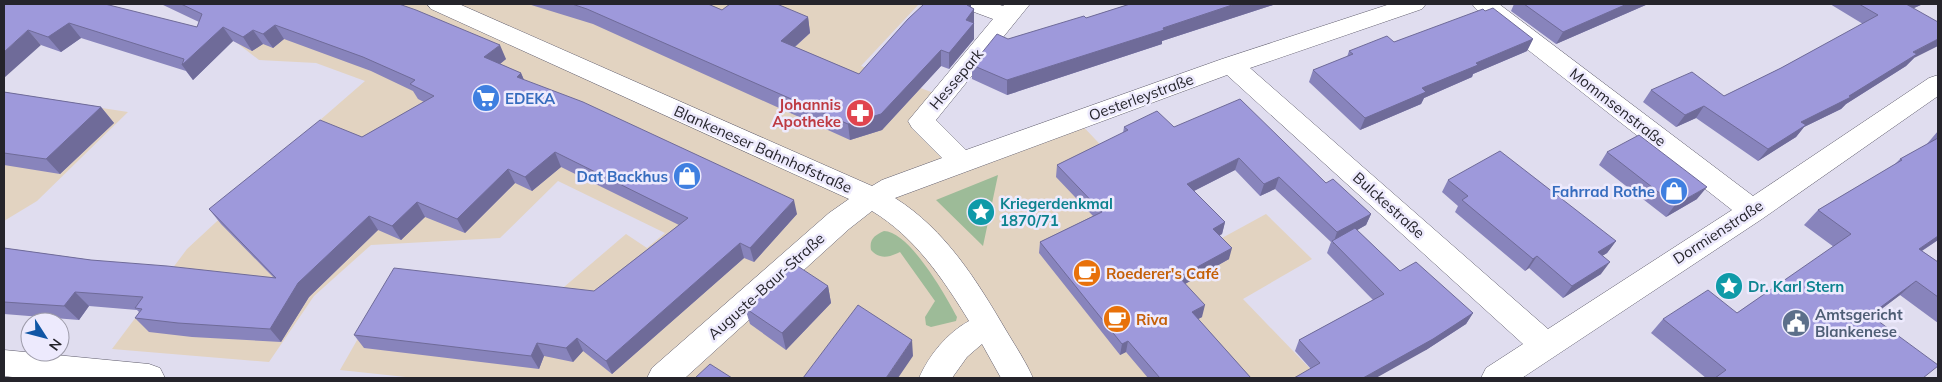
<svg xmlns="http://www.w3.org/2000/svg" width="1942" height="382" font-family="Mulish,sans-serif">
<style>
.commercial{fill:#e2d3c1}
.green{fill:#9dbb98}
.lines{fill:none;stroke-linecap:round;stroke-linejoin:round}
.street-casing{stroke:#5f5c6c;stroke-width:1}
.street{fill:#fff;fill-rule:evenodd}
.wall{fill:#8884bc}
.shaded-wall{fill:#6f6b99}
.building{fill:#9e99db;stroke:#6f6b99}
.labels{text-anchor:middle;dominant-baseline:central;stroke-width:5;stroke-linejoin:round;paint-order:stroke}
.street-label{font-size:15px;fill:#25242b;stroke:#edeafd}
.shop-label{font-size:15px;font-weight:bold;fill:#366cbe;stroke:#edeafd;text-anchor:end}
.health-label{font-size:15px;font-weight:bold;fill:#be3a42;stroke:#edeafd;text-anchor:end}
.culture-label{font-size:15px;font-weight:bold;fill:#0d838f;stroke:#edeafd;text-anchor:start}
.food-label{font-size:15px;font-weight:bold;fill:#c56008;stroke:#edeafd;text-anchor:start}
.service-label{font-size:15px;font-weight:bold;fill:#4e5e75;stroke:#edeafd;text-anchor:start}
</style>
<rect width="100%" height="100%" fill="#e0ddef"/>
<path class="commercial" d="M224,4H919L861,66L942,96L921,121L961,161L1077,120L1200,250L1266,214L1312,259L1243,299L1319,378H415L340,370L392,279L557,293L626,234L647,248L665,233L558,181L500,238L371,245L314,296L269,362L112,349L187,249L242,198L235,194L365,81L316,63L259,60L223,32Z
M4,93L128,112L37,201L4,221Z"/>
<path class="green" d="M998,175L983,246L936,200Z
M884,231C909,231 946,296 957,317L956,321L931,327L926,325L925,317L935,301L900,252C890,257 880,260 871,250C869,239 875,235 884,231Z"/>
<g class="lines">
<defs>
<path id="street" d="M427,4H459L872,186L882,180L942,158L912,128L908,121L993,19L966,9L962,4H997L1003,6L1005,4H1030L936,120L966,150L1222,59L1390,4H1426L1422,9L1250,68L1548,329L1732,210L1476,9L1472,4H1499L1753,196L1929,78L1938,75V96L1762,219L1522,378H1481L1486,368L1523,344L1227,75L895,198C946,230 977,281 1007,332C1016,347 1026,362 1033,378H1001L982,344L967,357L952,378H919C929,355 947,333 969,321C943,279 915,237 872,211L849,229L685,378H647L652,368L829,213L849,199L431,9Z
M4,350L149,364L160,368L165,378H21L4,376Z"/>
</defs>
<use href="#street" class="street-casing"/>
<use href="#street" class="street"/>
</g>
<path class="wall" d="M4,4L197,27L199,22L161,4H399L506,59L500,64L521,73L524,80L797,214L754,262L744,258L612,374L583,351L573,362L544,356L539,369L364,348L354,335L594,291L679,225L561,167L532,191L515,183L465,233L425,217L401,240L378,230L309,297L281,342L192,337L149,332L135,318L139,312L137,310L89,306L79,320L4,314V248L91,260L274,278L221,224L209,209L362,137L424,102L418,99L413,91L371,71L284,39L273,48L263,44L252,51L233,41L193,80L186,71L81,38L61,52L41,45Z
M528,4H708L722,10L808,17L810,33L795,47L859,74L971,4V8L974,9V39L949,69L941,66L882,130L850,140L593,24Z
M1130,4H1276L1162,41V44L1007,95L972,79V65L1008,39L1086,18Z
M1514,4H1648L1556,44L1511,11Z
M1830,4H1923L1914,8V58L1906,66L1846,104L1841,109L1804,127L1796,137L1758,161L1696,118L1676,127L1643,102L1651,90L1724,96L1781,68L1863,24Z
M1485,11L1533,39L1527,51L1473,74L1472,77L1424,98L1421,104L1360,130L1309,82L1313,70L1347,57L1349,51L1394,42Z
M4,92L101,107L114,123L60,174L4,165Z
M1124,127H1174L1326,183L1371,214L1366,225L1357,230L1400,271L1473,313L1466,324L1426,350L1311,369L1295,351L1299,340L1373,300L1327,253L1331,242L1275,189L1260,196L1235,170L1194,191L1225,222L1222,234L1220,235L1229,259L1185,284L1202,317L1198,319L1251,378H1148L1126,352L1120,355L1039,253L1040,242L1093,216L1056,177L1057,165L1123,133Z
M1938,131V240L1922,251L1938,262V323L1900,295L1872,316L1923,378H1706L1651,333L1663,319L1737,313L1834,247L1804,225L1818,210L1894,165L1900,159L1926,145Z
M1607,152L1697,199L1666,217L1599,165Z
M1448,180L1616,241L1607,253L1602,256L1601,274L1563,298L1529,268L1525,271L1455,212L1458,206L1442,192Z
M828,286L831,303L786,350L750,324L745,308Z"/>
<path class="shaded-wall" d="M968,4H971V13L974,9V39L949,69V53L967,5Z
M1235,4H1276L1162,41V44L1007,95V80Z
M1627,4H1648L1556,44L1563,32Z
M1906,4H1923L1896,16Z
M808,17L810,33L784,56L781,41Z
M69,23L81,38L61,52L48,37Z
M275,25L284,39L273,48L263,34Z
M223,27L233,41L193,80L182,65Z
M28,30L41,45L4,78V52Z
M253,30L263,44L252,51L243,37Z
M1533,39L1527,51L1473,74L1472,77L1424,98L1421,104L1360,130L1365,118L1422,88L1476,63Z
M1938,39V46L1914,58L1906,66L1846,104L1841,109L1804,127L1796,137L1758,161L1768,149L1801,122L1849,96L1913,52Z
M500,45L506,59L490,72L484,57Z
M941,50V66L882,130L850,140L848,124Z
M521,73L527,87L517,77Z
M1704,106L1696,118L1676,127L1685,115Z
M101,107L114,123L60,174L46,159Z
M555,152L561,167L532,191L525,177Z
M1239,158L1235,170L1184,196L1187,184Z
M508,169L515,183L465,233L457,219Z
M1279,177L1275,189L1260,196L1264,184Z
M1707,187L1697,199L1666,217L1675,205Z
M794,200L797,214L754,262L750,248Z
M417,202L425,217L401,240L392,226Z
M1371,214L1366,225L1333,244L1337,232Z
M369,216L378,230L309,297L281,342L270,329L298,283Z
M1225,222L1222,234L1210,240L1213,229Z
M1938,236V240L1903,263L1919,249Z
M1616,241L1607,253L1589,264L1598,252Z
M740,243L744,258L612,374L606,361Z
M1232,248L1229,259L1176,289L1179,277Z
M1537,256L1529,268L1525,271L1533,259Z
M1610,262L1601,274L1563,298L1572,286Z
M1916,281L1900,295L1855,329L1870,315Z
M828,286L831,303L786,350L782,333Z
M75,292L89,306L79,320L64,306Z
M1205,305L1202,317L1189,324L1192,312Z
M1473,313L1466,324L1426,350L1376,378H1363Z
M577,338L583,351L573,362L566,348Z
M912,340L913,356L898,378H886Z
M1128,341L1126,352L1120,355L1122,344Z
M537,343L544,356L539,369L531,356Z"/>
<path class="building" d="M4,4H105L197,27L202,14L181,4H399L416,10L500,45L484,57L521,73L517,77L583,102L794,200L750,248L740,243L606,361L577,338L566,348L537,343L531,356L354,335L394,268L594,291L688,218L555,152L525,177L508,169L457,219L417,202L392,226L369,216L298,283L270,329L178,323L135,318L142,309L135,308L143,297L75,292L64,306L4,302V248L91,260L167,266L276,278L209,209L320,120L362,137L434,96L410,84L415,80L363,57L275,25L263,34L253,30L243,37L223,27L182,65L184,59L69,23L48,37L28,30L4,52Z
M572,4H708L722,10L730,4H777L808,17L781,41L859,74L908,19L924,4H968L967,5L974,9L966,20L974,23L949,53L941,50L881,114L848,124L587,9Z
M1130,4H1235L1163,28L1164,30L1007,80L972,65L997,34L1008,39L1084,16L1086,18Z
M1524,4H1627L1563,32Z
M1859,4H1906L1938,22V39L1913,52L1917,54L1849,96L1851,97L1801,122L1806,125L1768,149L1704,106L1685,115L1651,90L1692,72L1724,96L1781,68L1878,15Z
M1493,8L1533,39L1476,63L1478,65L1422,88L1426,92L1365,118L1313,70L1353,54L1349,51L1387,36L1394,42L1483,9L1485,11Z
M4,92L101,107L46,159L4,153Z
M1240,99L1326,183L1333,179L1371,214L1337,232L1279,177L1264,184L1239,158L1187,184L1225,222L1213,229L1232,248L1179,277L1205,305L1192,312L1251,378H1160L1128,341L1122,344L1040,242L1102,212L1057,165L1128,130L1124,127L1157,111L1174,127Z
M1639,135L1707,187L1675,205L1607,152Z
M1938,138V236L1919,249L1938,262V297L1916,281L1870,315L1938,365V366L1923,378H1715L1726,370L1663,319L1708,290L1737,313L1851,234L1818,210L1902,160L1900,159Z
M1500,151L1616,241L1598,252L1610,262L1572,286L1537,256L1533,259L1462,200L1468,196L1448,180Z
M1355,228L1400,271L1416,262L1473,313L1433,339L1363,378H1294L1320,363L1299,340L1384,294L1332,241Z
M793,263L828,286L782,333L745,308Z
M858,305L912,340L886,378H803Z
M710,364L732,378H695Z"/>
<defs>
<symbol id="supermarket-disc" viewBox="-11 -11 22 22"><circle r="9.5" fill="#3f7fe0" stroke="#edeafd"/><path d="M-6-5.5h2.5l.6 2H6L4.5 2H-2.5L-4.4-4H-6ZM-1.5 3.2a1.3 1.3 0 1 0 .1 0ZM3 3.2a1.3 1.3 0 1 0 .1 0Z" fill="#fff"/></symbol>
<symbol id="pharmacy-disc" viewBox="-11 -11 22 22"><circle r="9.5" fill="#e0444e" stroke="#edeafd"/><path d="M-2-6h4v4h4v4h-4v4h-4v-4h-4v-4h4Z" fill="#fff"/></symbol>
<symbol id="shop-disc" viewBox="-11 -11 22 22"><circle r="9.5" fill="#3f7fe0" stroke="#edeafd"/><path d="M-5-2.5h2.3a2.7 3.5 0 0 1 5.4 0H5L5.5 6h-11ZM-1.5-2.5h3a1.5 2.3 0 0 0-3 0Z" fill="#fff"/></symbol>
<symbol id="sight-disc" viewBox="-11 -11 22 22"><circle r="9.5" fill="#0f9aa8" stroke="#edeafd"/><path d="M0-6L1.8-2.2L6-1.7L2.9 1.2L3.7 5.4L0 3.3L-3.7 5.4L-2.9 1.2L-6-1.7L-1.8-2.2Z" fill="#fff"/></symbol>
<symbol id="cafe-disc" viewBox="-11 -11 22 22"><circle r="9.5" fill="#e8710a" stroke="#edeafd"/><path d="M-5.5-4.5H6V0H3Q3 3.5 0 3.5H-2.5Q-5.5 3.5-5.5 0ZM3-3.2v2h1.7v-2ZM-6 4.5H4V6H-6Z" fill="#fff"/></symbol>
<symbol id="civic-disc" viewBox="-11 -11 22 22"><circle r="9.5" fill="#5c6f8a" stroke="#edeafd"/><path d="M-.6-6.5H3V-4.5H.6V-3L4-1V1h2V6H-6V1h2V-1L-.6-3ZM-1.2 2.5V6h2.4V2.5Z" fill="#fff"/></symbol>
</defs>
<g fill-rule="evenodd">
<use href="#supermarket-disc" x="470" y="82" width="32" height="32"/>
<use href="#pharmacy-disc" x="844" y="97" width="32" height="32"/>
<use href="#shop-disc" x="671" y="160" width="32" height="32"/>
<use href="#shop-disc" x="1658" y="175" width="32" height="32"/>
<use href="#sight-disc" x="965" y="196" width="32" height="32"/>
<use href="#cafe-disc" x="1071" y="257" width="32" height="32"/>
<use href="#sight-disc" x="1713" y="270" width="32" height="32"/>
<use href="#cafe-disc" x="1101" y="303" width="32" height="32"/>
<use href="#civic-disc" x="1780" y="307" width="32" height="32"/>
</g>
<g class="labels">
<g class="street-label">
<text transform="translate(956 79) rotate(-50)">Hessepark</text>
<text transform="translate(1141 97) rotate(-20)">Oesterleystraße</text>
<text transform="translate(1618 107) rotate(38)">Mommsenstraße</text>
<text transform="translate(763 149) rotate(24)">Blankeneser Bahnhofstraße</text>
<text transform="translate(1389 205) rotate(42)">Bulckestraße</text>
<text transform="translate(1718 232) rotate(-33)">Dormienstraße</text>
<text transform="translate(766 286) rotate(-42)">Auguste-Baur-Straße</text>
</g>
<g class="shop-label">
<text x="505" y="98" text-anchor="start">EDEKA</text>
<text x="668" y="176">Dat Backhus</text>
<text x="1655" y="191">Fahrrad Rothe</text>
</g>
<g class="health-label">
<text x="841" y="104">Johannis<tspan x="841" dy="17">Apotheke</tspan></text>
</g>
<g class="culture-label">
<text x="1000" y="203">Kriegerdenkmal<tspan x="1000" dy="17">1870/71</tspan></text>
<text x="1748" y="286">Dr. Karl Stern</text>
</g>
<g class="food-label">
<text x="1106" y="273">Roederer's Café</text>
<text x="1136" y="319">Riva</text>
</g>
<g class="service-label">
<text x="1815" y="314">Amtsgericht<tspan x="1815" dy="17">Blankenese</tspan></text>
</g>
</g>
<rect width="1942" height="382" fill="none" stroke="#25242b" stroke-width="10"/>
<g transform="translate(45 337) rotate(126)"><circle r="24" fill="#edeafd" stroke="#9d9ba9"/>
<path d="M0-4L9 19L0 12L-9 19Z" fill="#1056a5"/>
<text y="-8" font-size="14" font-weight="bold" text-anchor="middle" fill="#25242b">N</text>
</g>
</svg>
